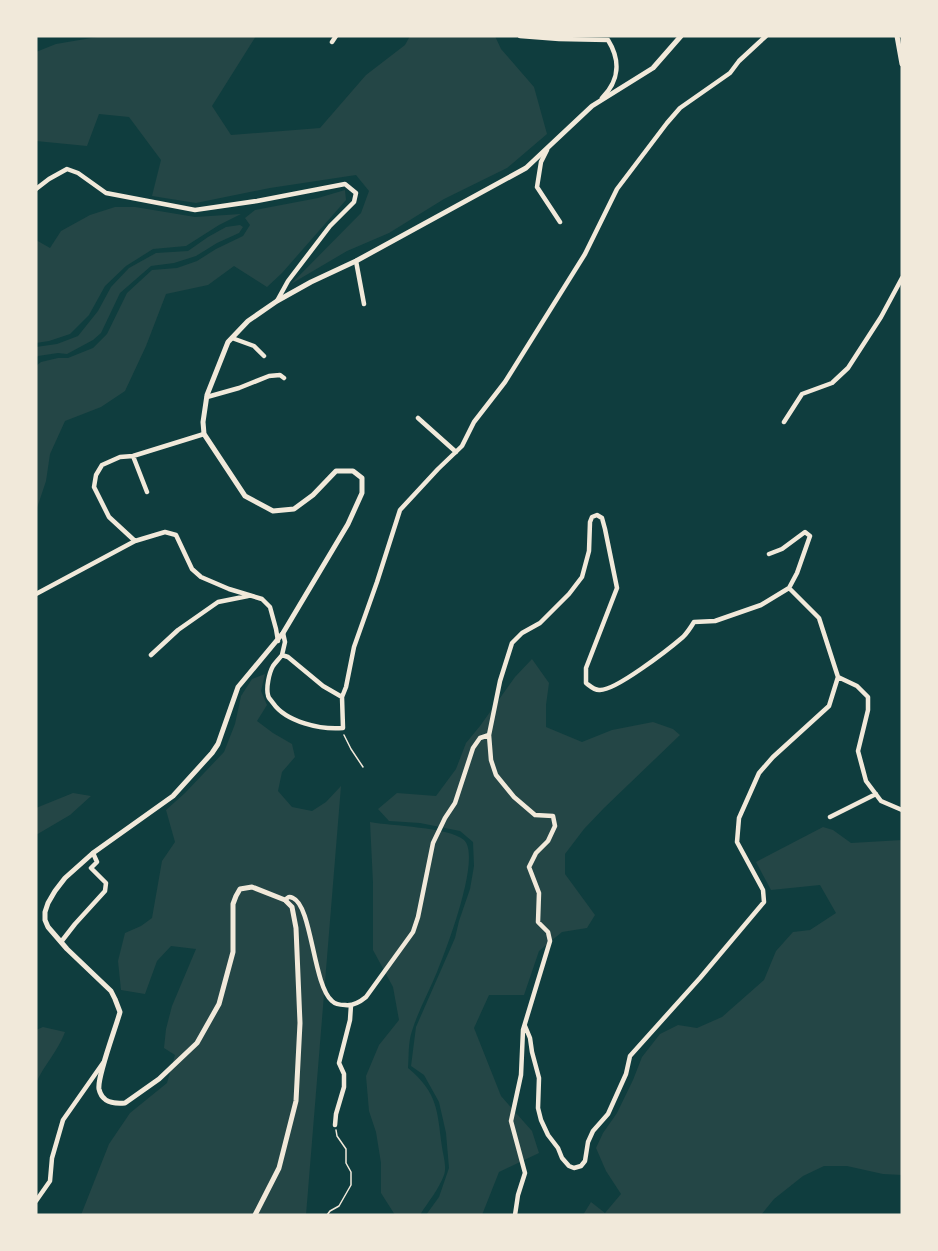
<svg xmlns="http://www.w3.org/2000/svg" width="938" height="1251" font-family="Montserrat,sans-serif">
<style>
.green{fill:#244646}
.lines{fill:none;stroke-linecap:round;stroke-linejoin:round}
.path{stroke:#f1e9da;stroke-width:1.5}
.minor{stroke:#f1e9da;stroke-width:4.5}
.tertiary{stroke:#f1e9da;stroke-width:5}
</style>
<rect width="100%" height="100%" fill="#0f3d3e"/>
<path class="green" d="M103,36H256L212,106L231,135L320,128L366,75L405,45L410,36H495L501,49L534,87L547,134L507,168L444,199L389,233L347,251L291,284L361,213L369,191L356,175L270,188L196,203L152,196L161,160L129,117L99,114L87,146L36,141V52L56,44Z
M345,190L346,200L282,273L267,287L234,266L208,285L166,294L146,346L125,391L101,407L65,421L50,454L46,481L36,511V366L41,362L58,358H68L93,348L107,334L127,293L152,270L177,268L197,261L216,249L243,236L250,225L245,218L255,210L318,198Z
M115,207H135L195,217L241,214L219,225L186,246L153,249L126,266L105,286L89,315L70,334L49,341L36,343V240L50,248L61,231L90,215Z
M240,225L243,227L239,233L217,243L196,256L174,263L151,266L120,293L101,333L93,340L67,354L58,353L38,356L36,358V347L57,344L78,336L98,311L111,287L129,268L156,253L188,251L208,237L226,227Z
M532,659L549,683L546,705V727L582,742L612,730L653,722L673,729L680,735L604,808L584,829L565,854V874L595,915L587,928L562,932L539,951L524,995H489L474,1028L501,1096L532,1131L539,1153L499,1172L482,1215H426L439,1197L449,1168L446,1133L439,1102L424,1075L411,1066L416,1027L455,938L459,921L470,889L474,866L473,842L460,831L420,823L389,821L378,809L397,793L436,796L456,769L466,743L480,726L515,677Z
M265,674L261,691L267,705L257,721L273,733L292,744L295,757L282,772L278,791L292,807L312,811L326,802L341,786L306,1215H81L109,1144L130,1113L167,1083L175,1055L164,1048L166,1029L172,1006L196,949L171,946L157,961L145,994L121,990L118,961L125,933L141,926L152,918L162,861L175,842L166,810L185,793L224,752L235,724L241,696L252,679Z
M73,793L91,796L70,815L36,835V808Z
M370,822C391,826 449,827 464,840C482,857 446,950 437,972C429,992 418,1011 412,1031C408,1042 409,1056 408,1068C438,1093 437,1110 442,1147C443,1155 447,1167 444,1175C439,1189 428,1202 420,1215H395L381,1193V1163L376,1132L369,1111L366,1076L379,1045L399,1020L393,987L373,950V883Z
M823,827L833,830L851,843L902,840V1175L883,1174L847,1166H824L803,1176L774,1199L761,1215H583L591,1202L605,1213L621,1194L606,1171L596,1148L603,1133L617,1113L633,1080L642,1057L660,1034L678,1025L697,1028L722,1017L764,980L776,951L793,932L810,930L836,913L820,885L771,890L756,862Z
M43,1027L65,1032C58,1051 44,1065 36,1083V1030Z"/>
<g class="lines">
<path class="path" d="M344,735L351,749L363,767
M327,1215L330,1211L339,1206L351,1185V1172L346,1163V1149L337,1136L336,1130"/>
<path class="minor" d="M520,36L559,39L608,40C621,61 619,81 602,98
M332,42L336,36
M547,150L541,162L537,187L560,222
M36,189L49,179L67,169L78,173L106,193L195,210L257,201L345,184L356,193L354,202L330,226L288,281L277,301
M356,261L364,304
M232,338L254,346L264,356
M207,397L239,388L269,376L280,375L284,378
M418,418L456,452
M784,422L802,394L832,383L848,368L881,317L902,278
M133,456L147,492
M135,541L165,532L176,535L192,569L201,577L229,589L262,599L270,607L276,629L278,641
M769,554L782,549L805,532L810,536L797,573L789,588L819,618L838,677L857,686L868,697V710L858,751L866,781L881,801L902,810
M36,594L135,541L109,517L94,487L96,475L102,465L120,457L133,456L204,434
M151,655L178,630L218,602L248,596
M282,655C279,659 275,663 273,666C269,673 266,688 268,695C268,698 271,700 273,703C286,722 321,730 343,728L342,697L323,686L288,657L282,655L285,642L283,633
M342,697L346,687L354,647L377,582L400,510L438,469L462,446L474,422L505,382L585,254L617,189L667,123L680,108L730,73L739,61L766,36
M489,735L491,760L496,775L514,797L535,815L553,816L555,826L548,841L536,853L529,867L539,893L538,922L548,932L550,941L523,1030L521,1075L511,1121L525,1173L518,1195L515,1215
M830,817L876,794
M285,900C288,897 289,896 293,898C312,906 313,985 332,1001C335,1004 341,1005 345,1005C353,1006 360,1002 366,997L413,932L418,917L433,843L445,818L455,803L473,748L480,738L489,735L500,681L512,643L522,633L540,623L569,594L582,577L589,551L590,522L592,517L597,515L602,518L605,529L617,588L586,668V683C590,686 594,690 599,690C614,692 669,649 683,637C687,633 691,627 694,622L715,621L761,605L789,588
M61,942L75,924L105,891L106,883L91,868L97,862L93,853
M525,1026L530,1038L532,1052L539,1078L538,1108L541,1120L548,1135L558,1148L562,1158L569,1166L574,1168L581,1166L585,1161L588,1142L593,1131L608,1114L626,1074L630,1056L700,978L764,902L763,890L737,842L739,818L759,773L773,757L829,706L838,677
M335,1125L336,1114L344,1087V1074L339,1063L350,1020L351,1005
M36,1201L50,1181L52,1158L63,1120L103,1063"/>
<path class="tertiary" d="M897,36L902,64
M255,1215L279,1168L296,1101L300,1023L296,928L292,907L285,900L252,887L240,889L236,896L233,904V952L219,1004L197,1043L159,1079L125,1103C114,1104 102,1103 99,1089C97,1077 116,1027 120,1012L115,999L111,991L67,949L48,927L45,920V912L48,903L55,891L65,878L93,853L173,796L212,753L218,744L238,687L283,633L348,524L362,493V478L353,471H336L313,495L294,509L273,511L245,496L204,434L203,422L207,395L228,342L248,321L277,301L311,282L356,261L526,168L592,106L653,68L681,36"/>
</g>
<rect width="938" height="1251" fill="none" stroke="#f1e9da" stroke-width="75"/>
</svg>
